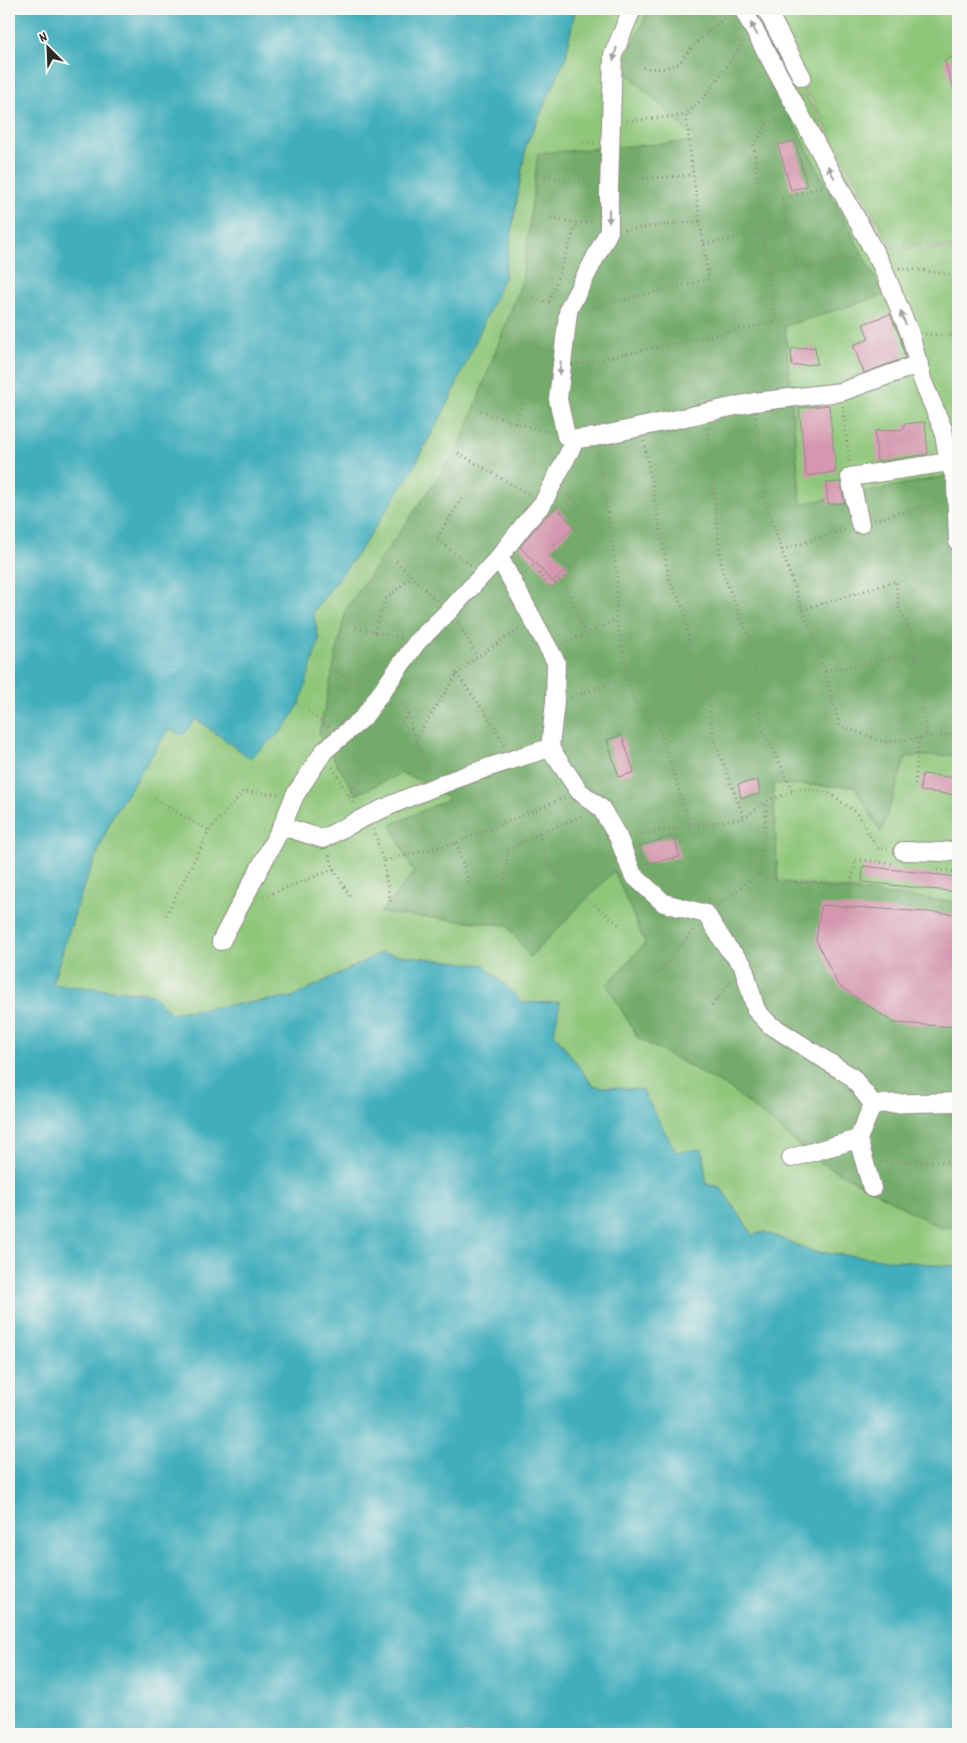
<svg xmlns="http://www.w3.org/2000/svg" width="967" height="1743" font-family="Dekko,sans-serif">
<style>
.green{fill:#8fc77a;stroke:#5d7952}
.forest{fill:#73ac6a;stroke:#4f6c4a}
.water{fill:#40aebc;stroke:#366c74}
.building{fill:#d497af}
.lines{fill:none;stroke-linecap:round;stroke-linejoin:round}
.minor-casing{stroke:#908a84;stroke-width:20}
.path{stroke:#908a84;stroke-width:3;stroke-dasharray:1 4;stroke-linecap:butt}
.minor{stroke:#fff;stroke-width:18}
.oneway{fill:#a0a0a0}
</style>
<rect width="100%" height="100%" fill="#f6f6f2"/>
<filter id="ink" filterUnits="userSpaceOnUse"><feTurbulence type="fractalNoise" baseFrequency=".02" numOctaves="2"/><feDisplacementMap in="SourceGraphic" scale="10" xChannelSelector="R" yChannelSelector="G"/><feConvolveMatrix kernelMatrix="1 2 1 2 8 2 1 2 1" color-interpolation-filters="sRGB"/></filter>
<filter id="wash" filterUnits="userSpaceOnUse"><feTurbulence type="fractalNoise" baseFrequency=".0096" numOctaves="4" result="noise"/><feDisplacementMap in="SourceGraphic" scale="20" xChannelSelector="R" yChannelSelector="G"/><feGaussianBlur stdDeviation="1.12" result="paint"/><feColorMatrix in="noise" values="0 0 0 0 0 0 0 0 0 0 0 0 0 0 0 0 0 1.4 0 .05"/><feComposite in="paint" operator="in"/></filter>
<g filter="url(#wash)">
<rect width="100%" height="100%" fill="#f5eadc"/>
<path class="green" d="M575,9H760L887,246L958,249V1266H947L814,1252L765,1232L753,1235L720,1187L707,1185L702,1149L676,1153L642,1090L593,1086L554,1033L484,965L381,953L292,997L171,1013L152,994L52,984L83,888L113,815L169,729L196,719L319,640L313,612L358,553L410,474L504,277L526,145L565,60Z
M762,9H958V247L889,244Z"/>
<path class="forest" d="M649,9C660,9 682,12 691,9H733L884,295L785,326L801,504L958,474V755L906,757L881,833L855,787L773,784L778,882L958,902V1227L941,1228L818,1161L731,1089L638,1038L607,985L645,943L614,871L530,957L507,925L380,913L414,873L391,825L449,799L421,781L401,773L356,795L319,734L346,609L460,446L522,281L538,153L697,141L622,68Z"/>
<path class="water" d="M9,9H575L565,60L526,145L504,277L451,397L410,474L358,553L313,612L319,640L300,703L284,729L250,758L196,719L183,735L169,729L113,815L83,888L52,984L152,994L171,1013L292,997L381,953L484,965L523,1003L560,1002L554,1033L593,1086L642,1090L676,1152L702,1149L707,1185L720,1187L753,1235L765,1232L814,1252L947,1266H958V1734H9Z"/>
<g id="blocks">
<path class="building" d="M958,55V96L956,97L944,60Z
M795,141L807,186L791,190L778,145Z
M890,314L900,337L905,358L864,373L853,345L869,339L863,324Z
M815,347L817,364L792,366L791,349Z
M829,405L836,472L806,476L799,408Z
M925,422L928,454L877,462L875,431L904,429V424Z
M840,482L845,503L828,504L826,483Z
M557,507L574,527L552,548L569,567L553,582L520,547L541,521Z
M622,735L634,772L619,777L607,740Z
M922,774L958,778V795L920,791Z
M758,780L760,794L741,798L738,784Z
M674,836L680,857L645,864L639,846Z
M863,866L958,877V892L862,882Z
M821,905L958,914V1027L894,1023L838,985L816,940Z"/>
</g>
</g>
<g filter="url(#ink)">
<use href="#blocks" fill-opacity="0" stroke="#908a84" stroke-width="1"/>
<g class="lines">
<defs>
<path id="minor" d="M632,9L613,55L609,190V231L569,308L568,313L558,399L566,436L576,439L595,437L754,402L841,392L919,364
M743,9L882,266L910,334L923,382L943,429L949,462L958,485
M766,9L802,77
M956,483L958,542
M860,524L850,477L949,462
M499,557L556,662L555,702L550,748L579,791L601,808L618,837L633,875L664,903L706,914L727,947L743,965L756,1010L769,1024L852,1077L873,1104L958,1102
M282,826L323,839C394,799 472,771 550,748
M903,851L942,852L958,850
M221,941L282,826L295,795L324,751L363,718L417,642L451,609L499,557L523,526L543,503L576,439
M791,1158L858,1139
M872,1188L858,1139L873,1104"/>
</defs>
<use href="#minor" class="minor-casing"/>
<path class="path" d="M364,20L377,9
M643,68L662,69L679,63L691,48L728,14
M627,121L686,115
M578,143H595
M545,176L594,186
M623,180L693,175
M821,187L781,199L798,269L850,259L861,262
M546,217L577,223L594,222
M624,230L700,221
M704,244L763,233
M899,268L958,275
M534,298L549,303
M549,302L577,223
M586,309L709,279L693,175L686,115L707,94L744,42
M925,334L958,336
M518,338L547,351
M578,364L776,322L763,233L754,145L767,124L784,117
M843,406L849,462
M481,410L515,423L548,432
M756,417L766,504L802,610L818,649L840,726L885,742L958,733
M515,423L523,402
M707,428L722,571L751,643L762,728L793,791
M644,441L669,579L685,612L691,656L709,700L713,737L744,818
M458,453L530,495
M598,453L617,577L616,619L634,703L656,718L691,828
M462,499L436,539L471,565
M561,512L574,499
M874,520L941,502
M574,527L587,541
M782,550L847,529
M396,561L437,601
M525,573L533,566L551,588L575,567L588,542L590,517L574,499L564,494
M566,586L586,635
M802,610L896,581L899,608L913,636L927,737
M458,622L477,657
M356,628L401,638
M374,632L385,600L412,576
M562,643L586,635L616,619
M334,669L350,680L364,693
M825,671L916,654L958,648
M398,696L408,714L415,741L429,773
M571,697L629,677
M308,711L329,727
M415,740L457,674
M504,745L494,725L457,674L477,657L521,628
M333,767L354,806
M915,784L919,737
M348,795L363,777L408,714
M155,799L209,831
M374,829L383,861L456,843L566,797
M539,833L549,868L619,925
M634,835L744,818L767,801L802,788L829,793L857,813L877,848L888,849
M456,843L469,882
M383,861L391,905
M334,869L351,898
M937,870L958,872
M756,875L787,880L851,883L856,859L893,864
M263,897L334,869L328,852
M502,905L508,850L539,833L584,815
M717,906L756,875L763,848L767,801
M166,915L209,831L243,792L279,794
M658,974L695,928
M712,1006L732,980
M881,1161L958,1162"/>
<use href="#minor" class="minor"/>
</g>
<defs><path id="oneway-solid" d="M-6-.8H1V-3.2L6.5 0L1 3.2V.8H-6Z" transform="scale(1.25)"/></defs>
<g class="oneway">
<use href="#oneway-solid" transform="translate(754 29) rotate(-118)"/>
<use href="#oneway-solid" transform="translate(615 54) rotate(103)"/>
<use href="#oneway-solid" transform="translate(831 172) rotate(-118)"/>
<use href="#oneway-solid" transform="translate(609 216) rotate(89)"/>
<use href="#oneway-solid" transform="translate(903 318) rotate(-112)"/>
<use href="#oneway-solid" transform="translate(560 368) rotate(96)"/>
</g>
</g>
<rect width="967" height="1743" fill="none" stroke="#f6f6f2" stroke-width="30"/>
<g transform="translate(48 48) rotate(336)" stroke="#f6f6f2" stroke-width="4" paint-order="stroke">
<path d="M0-4L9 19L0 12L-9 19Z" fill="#2b2b2b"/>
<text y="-8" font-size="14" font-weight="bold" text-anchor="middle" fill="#2b2b2b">N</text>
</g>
</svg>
